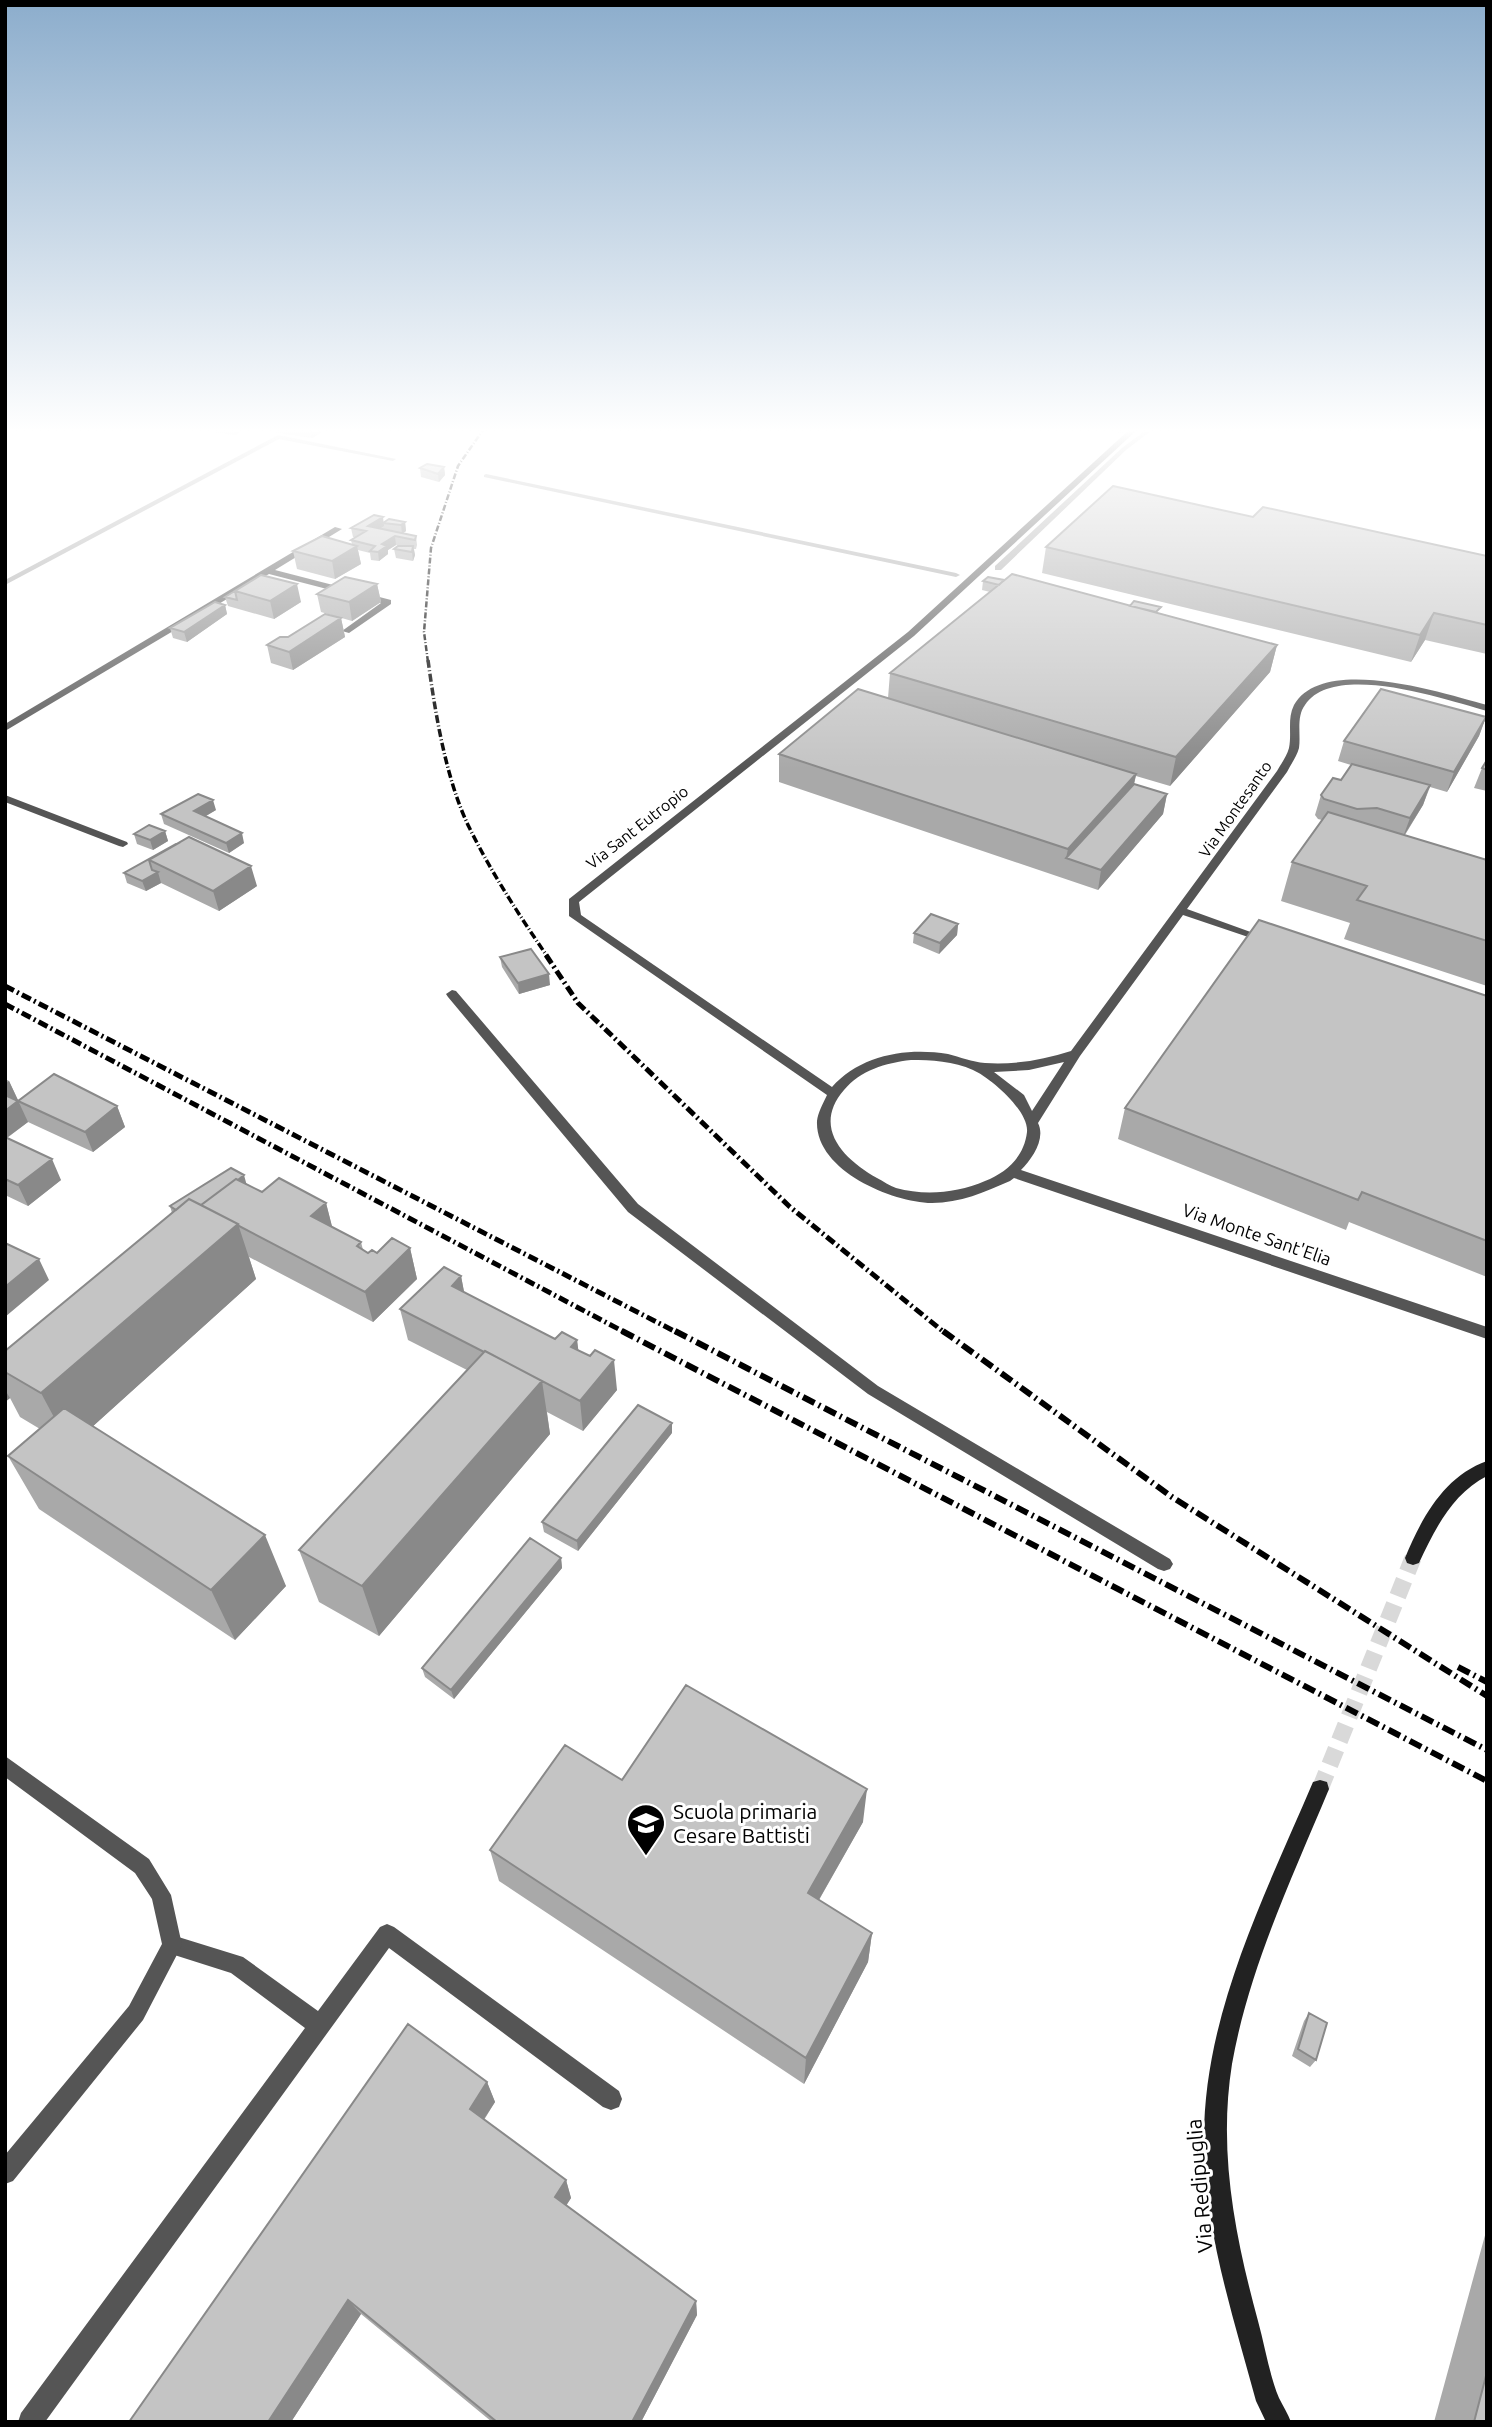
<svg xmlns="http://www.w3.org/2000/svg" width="1492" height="2427" font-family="Ubuntu,sans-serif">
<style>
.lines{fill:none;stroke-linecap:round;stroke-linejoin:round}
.stream{fill:#a3a3a3;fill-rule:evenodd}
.secondary-tunnel{stroke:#d9d9d9;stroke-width:17;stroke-dasharray:17 9;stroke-linecap:butt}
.lane{fill:#555;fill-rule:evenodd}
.street{fill:#555;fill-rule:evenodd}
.secondary{fill:#222;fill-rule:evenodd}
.rail-far3{stroke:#000;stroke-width:2.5;stroke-dasharray:6 2 1 2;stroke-linecap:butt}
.rail-far2{stroke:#000;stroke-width:3.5;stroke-dasharray:8 2.5 1 2.5;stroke-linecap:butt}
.rail-far1{stroke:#000;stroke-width:5;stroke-dasharray:10 3.5 2 3.5;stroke-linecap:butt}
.rail{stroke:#000;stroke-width:6;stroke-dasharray:13 4.5 2 4.5;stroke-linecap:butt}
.wall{fill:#a9a9a9}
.shaded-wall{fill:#898989}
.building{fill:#c4c4c4;stroke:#898989;stroke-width:2}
.labels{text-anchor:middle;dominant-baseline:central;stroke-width:6;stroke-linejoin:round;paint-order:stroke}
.far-street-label{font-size:16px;fill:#000;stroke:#fff}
.street-label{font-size:18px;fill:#000;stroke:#fff}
.near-poi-label{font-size:21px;fill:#000;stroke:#fff;text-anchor:start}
.near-street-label{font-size:21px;fill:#000;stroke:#fff}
</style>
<rect width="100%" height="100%" fill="#fff"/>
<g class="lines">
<path class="stream" d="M1146,430H1152L1126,450L1001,570H995V566L1122,448Z
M278,435L396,459L393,461L279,439L5,585V580Z
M486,474L956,573L960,575L956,577L484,477V475Z"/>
<path class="secondary-tunnel" d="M1320,1789L1413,1558"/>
<path class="lane" d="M387,1924L394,1927L619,2091L622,2099L619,2107L611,2110L603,2107L389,1948L45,2422H18L21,2413L305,2028L231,1973L165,1952L162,1945L165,1938L172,1935L243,1957L318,2011L380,1927Z"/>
<path class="street" d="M1129,430H1137L914,636L579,902L581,915L832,1087C860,1055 907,1047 948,1054C960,1057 972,1062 985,1063C1014,1065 1043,1060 1071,1051L1277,771C1281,764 1287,756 1289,748C1292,733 1287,719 1294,705C1323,654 1443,693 1487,705V711C1447,700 1334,661 1305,705C1296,717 1301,734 1299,748C1297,756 1291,764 1287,772L1187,909L1273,940L1271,942H1263L1183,915L1080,1056L1038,1123C1046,1139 1032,1159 1021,1170L1487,1327V1339L1014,1178L1010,1181C985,1192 960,1203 932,1203C891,1202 815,1170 817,1121C818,1112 823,1104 827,1095L569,916V899L908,632ZM911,1060C931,1060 954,1061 973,1070C991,1078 1029,1111 1027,1132C1024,1157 1007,1172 985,1181C957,1193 925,1196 896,1188C890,1186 883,1181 877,1178C843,1159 812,1127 844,1090C861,1070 885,1063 911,1060ZM1064,1062L1032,1111L1024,1095L994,1072L1029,1070Z
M335,527L342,529L275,570L391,600V604L349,633L342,631L381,603L269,574L5,731V724Z
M5,795L127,842L128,844L123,847L119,846L5,802Z
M452,990L456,991L638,1204L878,1386L1170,1559L1173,1564L1170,1569L1164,1571L1158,1569L868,1394L628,1212L448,997L446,994Z
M5,1756L149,1859L171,1895L182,1945L143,2020L13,2181L5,2184V2155L129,2006L162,1944L152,1899L135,1873L5,1777Z"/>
<path class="secondary" d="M1487,1461V1476C1452,1494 1435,1529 1419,1563L1413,1565L1407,1563L1405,1558C1421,1519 1444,1476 1487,1461Z
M1320,1780L1327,1782L1329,1789C1292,1878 1249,1968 1232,2064C1218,2152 1235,2236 1258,2321C1265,2346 1269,2374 1279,2398C1283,2406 1288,2414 1291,2422H1266L1256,2401C1233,2316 1204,2229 1204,2141C1203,2015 1265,1895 1313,1782Z"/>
<path class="rail-far3" d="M428,662L424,632L431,548L458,466L483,430"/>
<path class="rail-far2" d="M428,660C435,712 446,780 469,827C491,872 519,915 547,956"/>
<path class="rail-far1" d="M546,955L578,1003L790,1207L945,1333
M5,986L678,1333
M5,1004L626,1333"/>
<path class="rail" d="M622,1331L1487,1781
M675,1331L1487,1750
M943,1331L1172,1497L1487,1696
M1458,1667L1487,1682"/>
</g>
<path class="wall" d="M200,430H244L235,435Z
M259,430H325L312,438Z
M1101,430H1126L1122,433Z
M444,467L445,475L439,482L421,477L420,468Z
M1253,517L1487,556V654L1425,640L1411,662L1042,573L1046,547Z
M384,522H405L406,531L403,533L416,536L417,545L416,549H414L415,555L413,561L396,558L394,549L400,546L396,545L388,550V554L379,561L371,560L370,553L358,550L361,564L335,579L297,569L293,551L352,544L351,540L355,537H353L351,528Z
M261,575L301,602L274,619L228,606L225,597Z
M983,581L1159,613L1277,645L1270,672L1170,786L1136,776L1134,784L1167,794L1163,814L1098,890L779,782V754L888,698L890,673L990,592L982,590Z
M377,584L381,602L352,621L321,612L317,594Z
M225,605L227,614L187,642L173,638L170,628Z
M341,618L345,637L293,670L271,663L267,645Z
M1486,717L1479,736L1447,792L1430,787L1423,805L1405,835L1485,859L1487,854V986L1344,939L1350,923L1281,901L1292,862L1322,820L1318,819L1315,815L1321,795L1341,780L1351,765L1338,761L1344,741Z
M1487,760V791L1474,788L1482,768Z
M216,810L206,816L244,843L229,853L164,824L161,814Z
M165,831L168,841L153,850L137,844L134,834Z
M176,844L257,886L219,911L161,883L146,891L127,883L124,873Z
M958,924L957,935L939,954L913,943L914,933Z
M500,957L550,985L519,994L502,967Z
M1487,996V1277L1349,1222L1346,1230L1118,1139L1125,1108Z
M5,1079L9,1081L18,1100L117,1106L125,1127L93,1152L28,1122L7,1138L61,1180L28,1206L5,1195Z
M247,1184L262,1192L326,1203L332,1227L361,1242L363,1250L368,1253H377L410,1248L417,1279L373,1322L249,1257L256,1279L93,1426L286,1586L235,1640L39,1509L8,1456L40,1429L20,1417L10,1398L5,1402V1351L172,1213L170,1206Z
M461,1276L464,1292L555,1339L577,1340L578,1350L617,1390L583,1431L547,1412L550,1434L379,1636L319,1602L299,1550L467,1370L408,1340L400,1309Z
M672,1433L578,1551L544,1532L542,1522Z
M561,1558L562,1568L454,1699L425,1677L422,1668Z
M863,1822L819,1900L872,1933L868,1962L804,2084L499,1881L490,1850Z
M1309,2013L1316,2060L1310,2067L1292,2056L1304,2021Z
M487,2082L495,2102L484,2120L566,2180L571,2198L566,2205L696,2301L697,2315L641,2422H492L361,2314L291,2422H129Z
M1487,2228V2422H1434Z"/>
<path class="shaded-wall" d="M234,430H244L235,435Z
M310,430H325L312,438Z
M444,467L445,475L439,482L438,474Z
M383,517L384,526L370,535L368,526Z
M405,522L406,531L402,534L401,525Z
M395,536L396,545L388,550V554L379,561L378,552L382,544Z
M357,546L361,564L335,579L332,561Z
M413,546L415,555L413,561L412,552Z
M297,584L301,602L274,619L270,601Z
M377,584L381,602L352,621L349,602Z
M225,605L227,614L187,642L184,632Z
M1434,613L1425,640L1411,662L1420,635Z
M341,618L345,637L293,670L289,652Z
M1277,645L1270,672L1170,786L1176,757Z
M1486,717L1479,736L1447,792L1454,772Z
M1136,774L1130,803L1066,858L1068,849Z
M1430,785L1423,805L1403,837L1410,818Z
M1167,794L1163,814L1098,890L1101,870Z
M213,800L216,810L197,821L194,811Z
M165,831L168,841L153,850L150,840Z
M242,833L244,843L229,853L226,843Z
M251,866L257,886L219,911L213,891Z
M158,872L161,883L146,891L142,881Z
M958,924L957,935L939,954L940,943Z
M549,974L550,985L519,994L518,983Z
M9,1081L28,1122L5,1139V1084Z
M117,1106L125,1127L93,1152L85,1132Z
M52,1159L61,1180L28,1206L18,1185Z
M244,1175L247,1186L225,1190Z
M326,1203L334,1234L311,1216Z
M238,1224L256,1279L70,1447L41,1393Z
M410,1248L417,1279L373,1322L365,1292Z
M39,1259L49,1280L5,1317V1287Z
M461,1276L467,1307L452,1286Z
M577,1340L581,1370L571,1347Z
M614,1360L617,1390L583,1431L580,1401Z
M542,1381L550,1434L379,1636L362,1586Z
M5,1390L10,1398L5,1402Z
M672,1423V1433L578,1551L577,1541Z
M265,1535L286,1586L235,1640L211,1590Z
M561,1558L562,1568L454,1699L451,1690Z
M867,1789L863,1822L805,1924L808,1893Z
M872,1933L868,1962L804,2084L806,2058Z
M487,2082L495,2102L478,2128L470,2109Z
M566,2180L571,2198L561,2214L555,2197Z
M348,2300L361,2314L291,2422H268Z
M696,2301L697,2315L641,2422H632Z"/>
<path class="building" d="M427,464L444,467L438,474L420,468Z
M1113,486L1253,517L1263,507L1487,556V625L1434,613L1420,635L1046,547Z
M374,515L383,517L368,526L416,536L415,540L395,536L382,544L387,546L378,552L370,551L375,546L351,540L366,531L351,528Z
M389,519L405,522L401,525L383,523Z
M322,536L357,546L332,561L293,551Z
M398,546H413L412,552L394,549Z
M1012,574L1277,645L1176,757L890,673Z
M261,575L297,584L270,601L235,591Z
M345,577L377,584L349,602L317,594Z
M988,577L1004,580L999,585L983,581Z
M251,581L235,591L237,600L225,597Z
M1134,601L1161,607L1156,612L1130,606Z
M215,602L225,605L184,632L170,628Z
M325,614L341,618L289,652L267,645L280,637H288Z
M858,689L1136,774L1068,849L779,754Z
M1381,689L1486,717L1454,772L1344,741Z
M1487,760V770L1482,768Z
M1352,764L1430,785L1410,818L1377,808L1357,809L1324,799L1321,795L1333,778L1341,780Z
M1134,784L1167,794L1101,870L1066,858Z
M198,794L213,800L194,811L242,833L226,843L161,814Z
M1328,812L1487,860V941L1357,900L1367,886L1292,862Z
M149,825L165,831L150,840L134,834Z
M189,837L251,866L213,891L149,860Z
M176,844H177L149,860L152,870L158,872L142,881L124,873Z
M931,914L958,924L940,943L914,933Z
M1259,920L1487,996V1241L1362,1192L1358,1200L1125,1108Z
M531,949L549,974L518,983L500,957Z
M54,1074L117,1106L85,1132L18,1101L5,1111V1095L18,1101Z
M5,1137L52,1159L18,1185L5,1179Z
M231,1168L244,1175L238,1180L236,1179L201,1205L189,1199L176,1210L170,1206Z
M279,1178L326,1203L311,1216L361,1242L357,1246L368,1253L372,1250L377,1253L392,1238L410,1248L365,1292L239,1226L238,1224L201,1205L236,1179L262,1192Z
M189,1199L238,1224L41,1393L5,1372V1351Z
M5,1243L39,1259L5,1287Z
M444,1267L461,1276L452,1286L555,1339L562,1332L577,1340L571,1347L590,1356L595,1350L614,1360L580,1401L485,1351L484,1352L400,1309Z
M485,1351L542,1381L362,1586L299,1550Z
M638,1405L672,1423L577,1541L542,1522Z
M64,1408L265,1535L211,1590L8,1456Z
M530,1538L561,1558L451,1690L422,1668Z
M686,1685L867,1789L808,1893L872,1933L806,2058L490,1850L565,1745L622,1780Z
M1309,2013L1327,2023L1316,2060L1298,2049Z
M408,2024L487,2082L470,2109L566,2180L555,2197L696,2301L632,2422H497L348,2300L268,2422H129Z
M1487,2372V2422H1474Z"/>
<linearGradient id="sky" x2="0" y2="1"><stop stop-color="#8cadcc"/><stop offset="0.56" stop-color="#fff"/><stop offset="1" stop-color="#fff" stop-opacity="0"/></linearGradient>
<rect width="1492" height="769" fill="url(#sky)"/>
<defs>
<symbol id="school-pin" viewBox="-11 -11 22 30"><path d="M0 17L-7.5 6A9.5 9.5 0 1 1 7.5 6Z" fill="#000" stroke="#fff"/><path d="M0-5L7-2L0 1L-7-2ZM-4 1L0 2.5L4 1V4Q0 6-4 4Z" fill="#fff"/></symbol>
</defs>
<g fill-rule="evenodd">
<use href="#school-pin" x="624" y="1801" width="44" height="60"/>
</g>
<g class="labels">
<g class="far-street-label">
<text transform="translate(1235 809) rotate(-55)">Via Montesanto</text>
<text transform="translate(637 827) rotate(-38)">Via Sant Eutropio</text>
</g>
<g class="street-label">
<text transform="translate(1257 1234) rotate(19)">Via Monte Sant'Elia</text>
</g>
<g class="near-poi-label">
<text x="673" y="1811">Scuola primaria<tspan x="673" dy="24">Cesare Battisti</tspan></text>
</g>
<g class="near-street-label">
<text transform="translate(1199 2186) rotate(-95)">Via Redipuglia</text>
</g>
</g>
<rect width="1492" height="2427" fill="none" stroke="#000000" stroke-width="14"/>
</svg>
